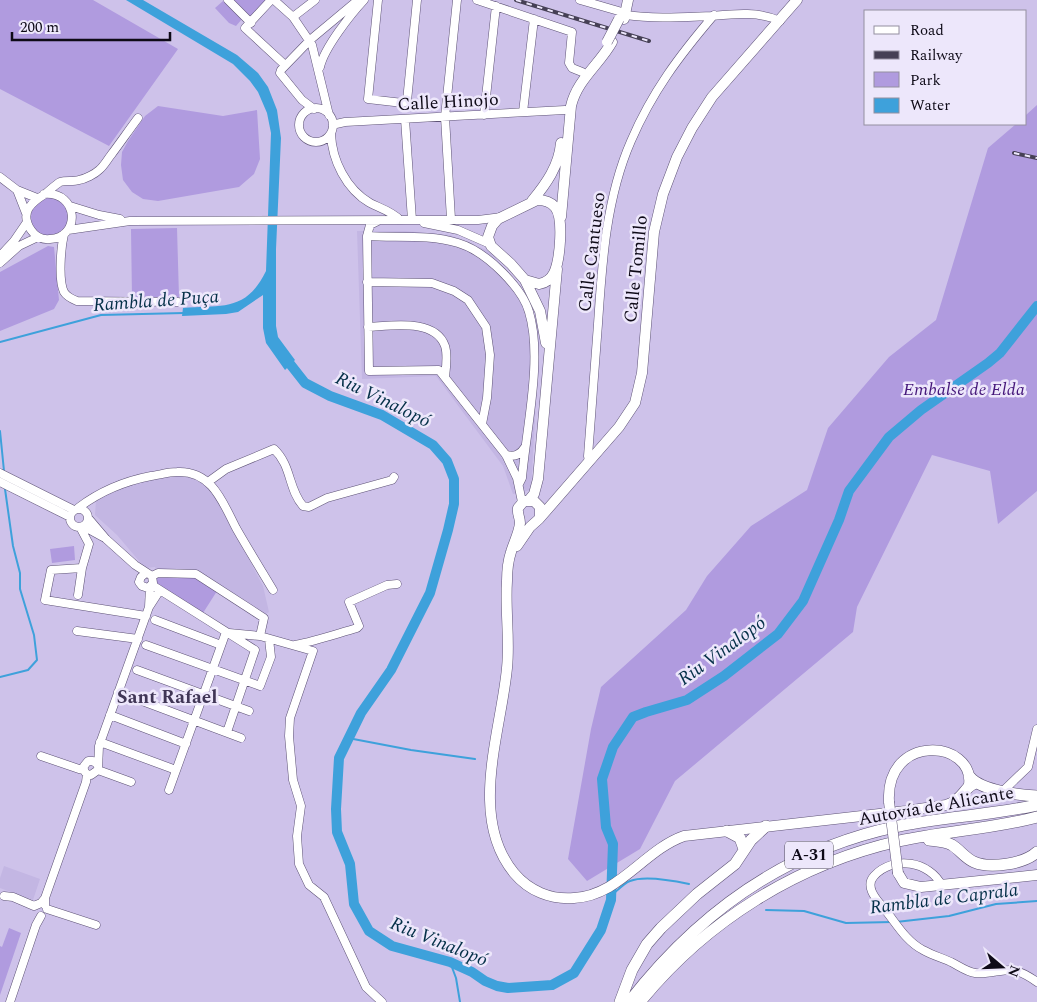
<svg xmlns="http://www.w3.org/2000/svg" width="1037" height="1002" font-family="Spectral,serif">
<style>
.built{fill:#c3b6e3}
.green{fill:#b09bdf}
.water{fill:#3ea1db}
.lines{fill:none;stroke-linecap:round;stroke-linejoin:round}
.stream{stroke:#3ea1db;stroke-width:2}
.river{stroke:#3ea1db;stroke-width:10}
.minor-casing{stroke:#5e5376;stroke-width:9}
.major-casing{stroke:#5e5376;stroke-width:11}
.highway-casing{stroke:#5e5376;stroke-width:12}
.minor{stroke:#fff;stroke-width:8}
.major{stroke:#fff;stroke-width:10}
.highway{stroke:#fff;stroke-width:11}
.rail-casing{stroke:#464055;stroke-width:4}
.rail{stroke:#ede7fb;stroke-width:2;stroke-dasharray:5.5;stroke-linecap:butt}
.major-bridge-casing{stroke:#5e5376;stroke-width:11;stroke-linecap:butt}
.major-bridge{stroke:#fff;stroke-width:10}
.labels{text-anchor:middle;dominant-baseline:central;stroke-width:5;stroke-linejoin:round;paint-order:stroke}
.shield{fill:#ede7fb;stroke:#514c5b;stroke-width:1}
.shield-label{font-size:16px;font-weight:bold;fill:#0e0a17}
.street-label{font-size:18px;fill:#0e0a17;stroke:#ede7fb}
.park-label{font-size:18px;font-style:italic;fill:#45177a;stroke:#ede7fb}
.water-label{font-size:19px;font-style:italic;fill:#053048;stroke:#ede7fb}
.neighbourhood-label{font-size:19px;font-weight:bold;fill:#403656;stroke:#ede7fb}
</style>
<rect width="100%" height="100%" fill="#cec2ea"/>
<path class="built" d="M357,231H405L450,235L489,251L521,287L540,330L531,490L513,494L503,466L436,376L362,379Z
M173,475L193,478L205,485L217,499L263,586L269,612L266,614L197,570H156L155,567L145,568L117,535L95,515L96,500L121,486L142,480Z
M4,866L40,879L33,900L0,888V878Z"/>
<path class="green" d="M0,0H93L178,49L109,146L0,89Z
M231,0H266L249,18Z
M223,1L242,19L236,26L229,23L215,8Z
M1037,105V491L998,524L990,471L932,455L857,607L853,632L675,781L640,849L587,881L568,859L591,729L601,687L686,610L707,576L751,526L807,490L828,428L889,357L936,320L988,148L1016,124H1026V115Z
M158,106L223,116L257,110L260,159L254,174L239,187L158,201L143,199L132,192L123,180L121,165L122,152L128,141L145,116Z
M31 217a19 19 0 1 1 38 0a19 19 0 1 1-38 0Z
M177,228L179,297L132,298L131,229Z
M48,246L54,247L59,300L54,309L0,331V272Z
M74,546L75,560L52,563L50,549Z
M159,575L194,577L217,591L203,613L156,585V577Z
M9,928L21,933L0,995V946L2,947Z"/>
<path class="water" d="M126,0H143L237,55L258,73L268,87L277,110L281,138L276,249V326L278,337L295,360L285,370L266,343L263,328V295L238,312L226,314L182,316L183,308C222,305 246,312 266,271L271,133L267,113L258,92L250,81L233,64Z"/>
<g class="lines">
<path class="stream" d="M0,342L101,315L184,313
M0,431L4,471
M0,677L28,670L37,660L34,635L20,589V573L13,546L5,489
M348,738L411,750L475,759
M612,895C617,891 624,883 630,881C645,875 675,881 689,884
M766,910L804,911L846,923L892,922
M896,922L949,916L996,904L1037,901
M450,962L456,978L460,1002"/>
<path class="river" d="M283,355L305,383L330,396L382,415L433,445L447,461L454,479V504L448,530L430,593L391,670L361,713L339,758L336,809L337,832L350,864L354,904L369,931L392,946L450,962L472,972L485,981L497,986L508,988L552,985L574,973L601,930L611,900L613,844L606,827L602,779L613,747L633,717L646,712L687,700L724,676L778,634L803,601L839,520L849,491L889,437L921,410L988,363L1000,353L1037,306"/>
<defs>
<path id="minor" d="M228,0L251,23
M271,0L245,28L285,65
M274,0L293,17L312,45L329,115
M378,0L368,99L403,103L407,101L417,0
M477,0L572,32L569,63L572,68L582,72
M580,0L622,12
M626,15C654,19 683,17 711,16C733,14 759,11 780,21
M293,17L315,0
M320,67C324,48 351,14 364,0
M299 125a17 17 0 1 1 34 0a17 17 0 1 1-34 0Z
M314,109L302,100L280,73L281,70L310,40L358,0
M523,112L534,19
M484,115L496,6
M405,119L412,220
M333,126L336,124L345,122L565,110
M331,134C332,160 346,189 370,203C380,208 393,212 400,220
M0,177L17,190L37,198
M17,190L26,213
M44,194C79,191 81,238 50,239C42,240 35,236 31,230C19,212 32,202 45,194C50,190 55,185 60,182C66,180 73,182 79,180C85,179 95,174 99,170C104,166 107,160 111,155C120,143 129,130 138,118
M70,206L99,215L120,219
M451,219L445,117L457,0
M378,221L370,225L367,236L369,371L439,370L506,455L517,478L522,502
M424,223L458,230L490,244
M68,230L130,221L405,220H478L502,217
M64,234C61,247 58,280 64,292C67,297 72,299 77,301L178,302
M367,236C397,238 428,234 458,243C475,248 489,259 502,272C512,282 525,297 529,312C543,358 526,430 522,478L519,484
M0,256L14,241L27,222
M0,263L19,246L38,237
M367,282L432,283L454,291L468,300L486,327L490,355L487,398L482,424
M368,327C391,326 435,318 445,346C448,355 446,368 445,377
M506,455C515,457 520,455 525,447
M589,461L588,456C591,412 595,368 598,324C602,263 606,198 631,141C652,92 679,56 714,15
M0,473L74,510
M0,482L70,517
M208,482L226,469L274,449C292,466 288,489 303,506L309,507L327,498L392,480L394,477
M78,508C99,492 125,481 151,476C159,475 168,472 177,472C212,470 223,503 236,528C248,549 261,570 273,590
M70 518a9 9 0 1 1 18 0a9 9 0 1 1-18 0Z
M89,519L106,539L135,565L152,576L153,583L148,588L142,586L139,582L141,577L146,573
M83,526L103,537
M82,568L51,570L45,600L146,616
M152,576L158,573L196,574L264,618L260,636
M152,585L255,650L227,732
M78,595L82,568L89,544L80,527
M149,607L160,590
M155,620L221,645
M77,631L138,639
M229,633L260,636L313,651L290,718L289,736L293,780L301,806L297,836L299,864L309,885L324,897L366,987L382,1002
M146,645L260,686L271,657L269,639
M295,645C316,641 336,634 357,628L359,626L349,602L387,585L397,584
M137,670L249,711
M118,692L241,738
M110,715L186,744
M100,742L176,770
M41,756L79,769L84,770
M97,764L93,761H88L84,766C83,771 86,775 91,775L98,770L99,746L149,607L150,587
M98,770L131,782
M169,790L226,632
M1003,791L1028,767L1037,729
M942,886C930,861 893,855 874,876C865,886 875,898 882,906C895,921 905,941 923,950C932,955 942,958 951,962C959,966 967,972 975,973C988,975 1001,969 1013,970C1022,972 1030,977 1037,982
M4,896L13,897L34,906L41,903L45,898
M45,905V898L86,782L87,774
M47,909L96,925
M10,1002L36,925L41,916"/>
<path id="major" d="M624,19L628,0
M537,200C544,200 550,201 555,207C564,218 560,260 554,273C551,279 545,283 539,284L525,280L511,264L491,246L488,237L492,226L498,219Z
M532,201C546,184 559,166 561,143
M561,217L571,106C577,80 599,65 612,42
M525,280L540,311L546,343
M529,500L534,494L538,479L557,269
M540,516V507L534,501H524L518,508C517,514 520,517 520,523C519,533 514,542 511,552C508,561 507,572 507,581C505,610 510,639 507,668C501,732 468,817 514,873C529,891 551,900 574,898C619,896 644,850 684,836L906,811L946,805L962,799
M517,546L530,527L539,519L619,427L635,403L642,373L654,232L663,194L677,157L692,128L712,97L797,0
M889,802C885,732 975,740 969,785
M898,873L904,883L921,887L1037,875"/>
<path id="highway" d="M970,777C982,791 1019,795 1037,796
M954,801C964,797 966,784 977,783
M727,831L740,838L744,849
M929,840C937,841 945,841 952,845C960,850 965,858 974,862C990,869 1024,864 1037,852
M620,1002L632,970L647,944L661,928L697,894L735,864L751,840L766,826
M629,1002C698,913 787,849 899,826C944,817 991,815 1037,805
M640,1002C706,921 797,864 899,841C945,831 992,829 1037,817"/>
</defs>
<use href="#minor" class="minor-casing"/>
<use href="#major" class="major-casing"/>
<use href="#highway" class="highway-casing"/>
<use href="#minor" class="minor"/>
<use href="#major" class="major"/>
<use href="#highway" class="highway"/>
<defs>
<path id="rail" d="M516,0L649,41
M1014,153L1037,158"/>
</defs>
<use href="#rail" class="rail-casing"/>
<use href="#rail" class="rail"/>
<defs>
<path id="major-bridge" d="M607,42L619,19
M889,802L898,873"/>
</defs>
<use href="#major-bridge" class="major-bridge-casing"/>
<use href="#major-bridge" class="major-bridge"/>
</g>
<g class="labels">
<rect class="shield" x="785" y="841.5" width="48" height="27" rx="4"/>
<g class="shield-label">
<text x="809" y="855">A-31</text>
</g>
<g class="street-label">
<text transform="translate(448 102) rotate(-3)">Calle Hinojo</text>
<text transform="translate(592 252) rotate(-83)">Calle Cantueso</text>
<text transform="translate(636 269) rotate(-84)">Calle Tomillo</text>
<text transform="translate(936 806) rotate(-10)">Autovía de Alicante</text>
</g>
<g class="park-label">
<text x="964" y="389">Embalse de Elda</text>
</g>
<g class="water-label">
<text transform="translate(156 301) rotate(-4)">Rambla de Puça</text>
<text transform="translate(383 400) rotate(26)">Riu Vinalopó</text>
<text transform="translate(722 651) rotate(-36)">Riu Vinalopó</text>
<text transform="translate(944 899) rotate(-7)">Rambla de Caprala</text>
<text transform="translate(439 942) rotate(22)">Riu Vinalopó</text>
</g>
<g class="neighbourhood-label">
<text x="167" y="697">Sant Rafael</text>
</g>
</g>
<rect x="864" y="10" width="162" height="115" fill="#ede7fb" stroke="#948fa0"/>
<rect x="874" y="26" width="25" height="8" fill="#ffffff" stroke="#948fa0"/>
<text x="910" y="35" font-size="15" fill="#0e0a17">Road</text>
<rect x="874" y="51" width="25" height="8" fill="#464055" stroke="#948fa0"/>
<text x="910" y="60" font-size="15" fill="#0e0a17">Railway</text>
<rect x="874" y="72" width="25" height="15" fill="#b09bdf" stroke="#948fa0"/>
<text x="910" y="85" font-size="15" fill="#0e0a17">Park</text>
<rect x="874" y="98" width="25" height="15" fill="#3ea1db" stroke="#948fa0"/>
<text x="910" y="110" font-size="15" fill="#0e0a17">Water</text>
<g transform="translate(1002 967) rotate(109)" stroke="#ede7fb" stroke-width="4" paint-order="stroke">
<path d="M0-4L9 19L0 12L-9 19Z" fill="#0e0a17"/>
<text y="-8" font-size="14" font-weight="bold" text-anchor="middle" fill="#0e0a17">N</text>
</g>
<path d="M12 32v8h158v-8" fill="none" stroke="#0e0a17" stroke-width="2.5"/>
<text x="20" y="32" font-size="15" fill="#0e0a17" stroke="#ede7fb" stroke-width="4" paint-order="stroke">200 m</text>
</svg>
